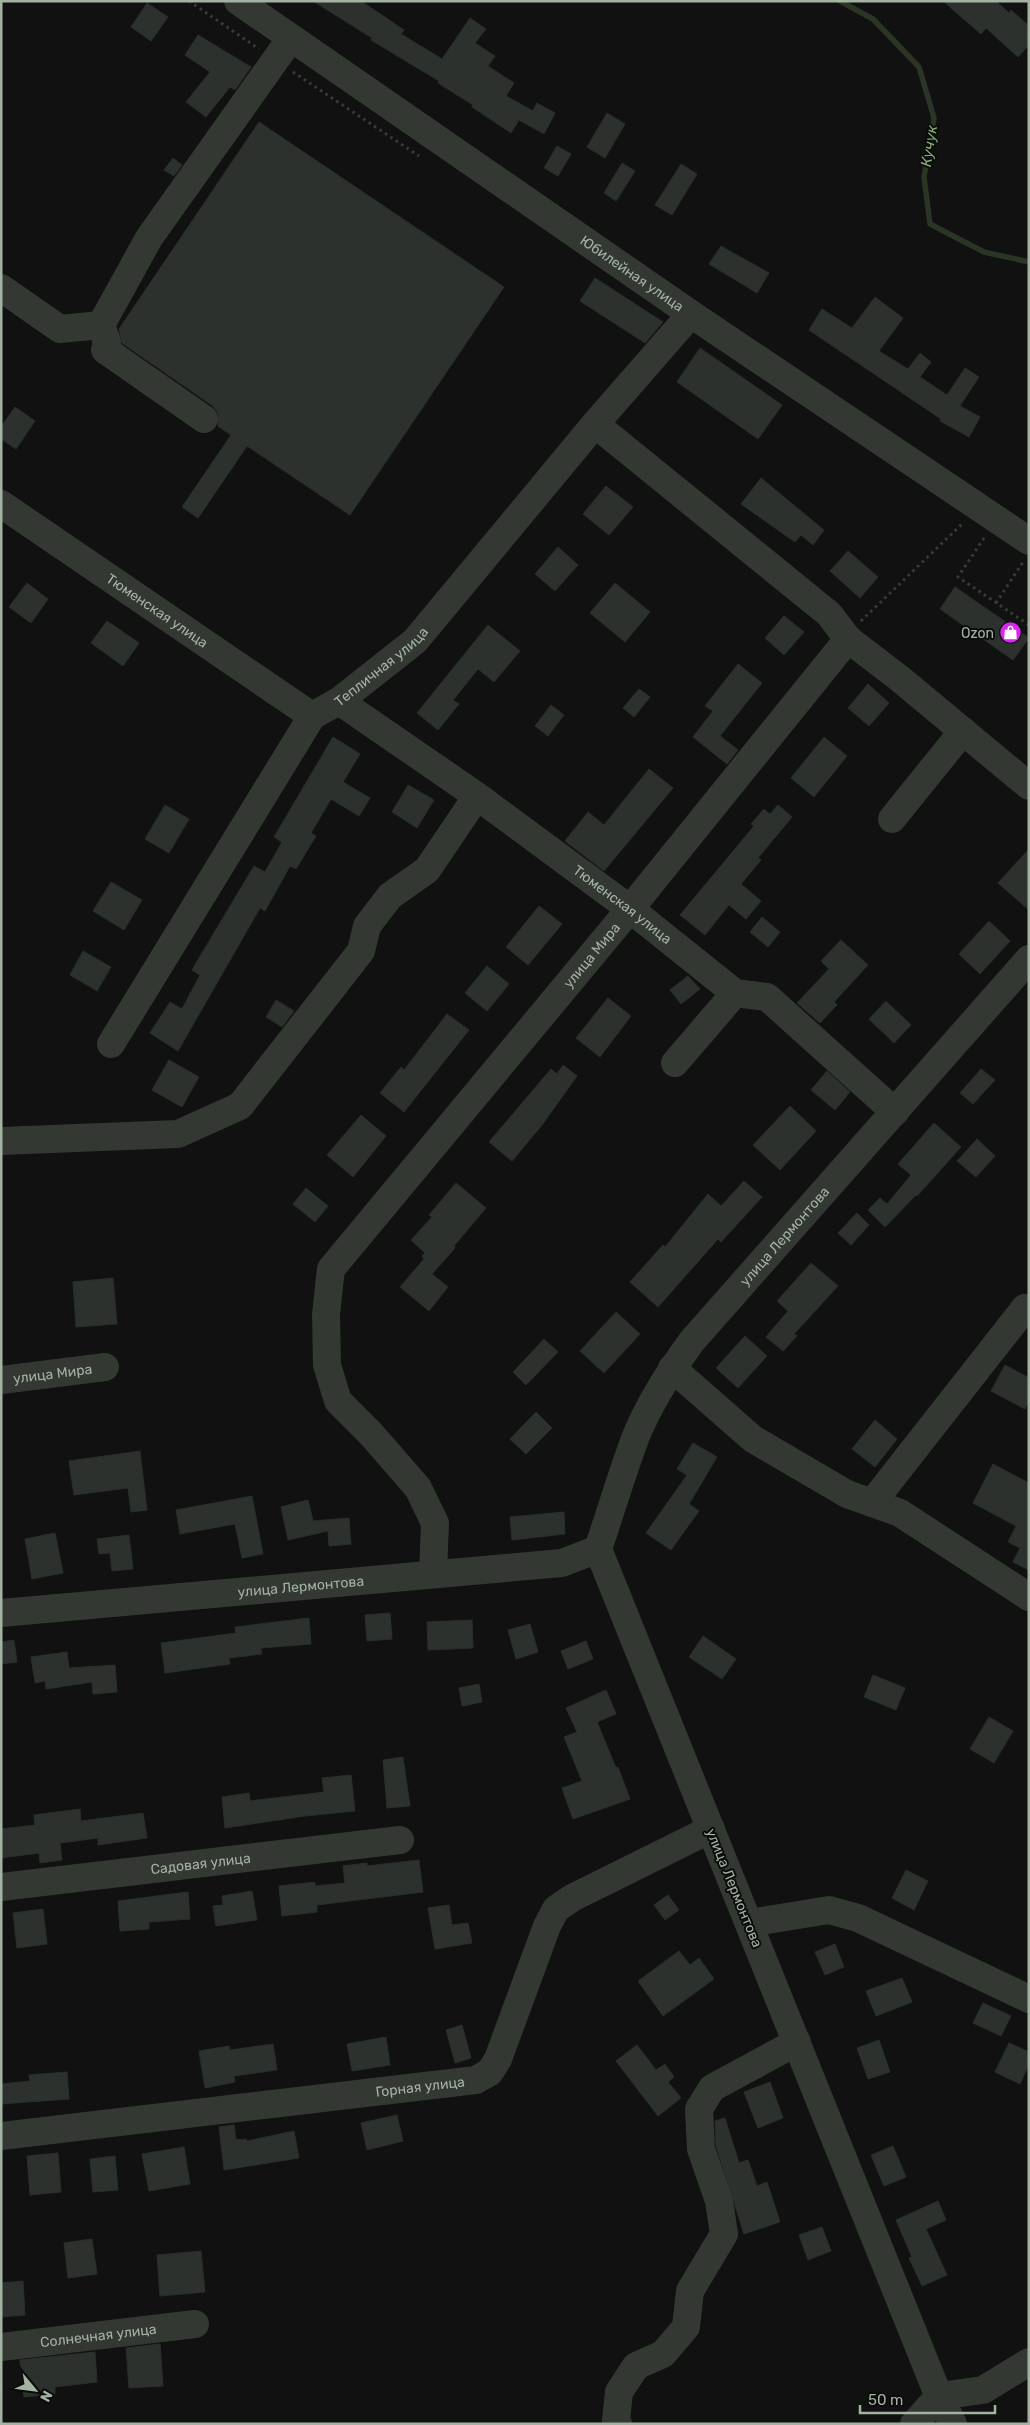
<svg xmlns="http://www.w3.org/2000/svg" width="1030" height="2425" font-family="Rubik,sans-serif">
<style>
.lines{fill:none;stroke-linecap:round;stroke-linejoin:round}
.stream{stroke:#2b3526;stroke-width:5.5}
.building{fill:#2d312e;stroke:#2a2e2b}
.path{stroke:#373d37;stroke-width:3;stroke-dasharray:2.5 4;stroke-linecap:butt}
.minor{stroke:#333833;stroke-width:28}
.labels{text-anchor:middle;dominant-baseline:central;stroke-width:4;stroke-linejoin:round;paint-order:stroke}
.street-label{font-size:14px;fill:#a2b3a1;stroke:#0b0c0b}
.poi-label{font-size:14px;fill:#a2b3a1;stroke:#0b0c0b;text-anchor:end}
.water-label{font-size:15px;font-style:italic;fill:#88af76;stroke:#0b0c0b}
</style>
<rect width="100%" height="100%" fill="#101110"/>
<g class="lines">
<path class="stream" d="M840,1L873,19L919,67L934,118L924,177L930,224L984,252L1029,262"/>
</g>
<path class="building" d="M313,1H361L404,30L401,34L442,59L470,18L486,29L475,43L495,56L488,66L514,83L506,96L533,111L537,103L555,113L544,134L519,120L511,133L472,107L473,105L438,83L439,81L371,40L372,38Z
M943,1H996L1009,13L1011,10L1029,26V45L1018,57L986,28L981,34Z
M147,3L168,17L151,41L131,27Z
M198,35L251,67L235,90L230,87L206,117L186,102L210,72L185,55Z
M607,113L625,124L605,158L587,147Z
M259,122L504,287L350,515L247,446L198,518L182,507L231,435L218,426V413L213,406L122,343L119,329Z
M557,146L571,154L558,176L544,168Z
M173,158L182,165L174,176L164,170Z
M622,163L635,171L616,201L604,193Z
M681,164L697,174L672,215L655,205Z
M721,246L769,273L757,293L709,264Z
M595,278L663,322L645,343L580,301Z
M875,297L903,318L879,351L908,369L920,353L931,362L920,377L947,395L965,368L979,377L960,406L980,417L969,437L940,421L941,419L809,330L822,309L852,328Z
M700,348L782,405L758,439L677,382Z
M15,407L35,421L16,449L1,439V427Z
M761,478L824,530L813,545L801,535L795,542L741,504Z
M606,486L633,507L609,535L583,514Z
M558,547L578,565L555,591L535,574Z
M848,551L878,577L860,598L830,571Z
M27,583L48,599L31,623L9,607Z
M615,583L650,612L625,642L590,613Z
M955,587L1029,638L1013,660L940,609Z
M784,616L804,632L784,655L765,638Z
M107,621L139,643L123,666L91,643Z
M488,625L520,651L494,682L478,669L453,700L459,704L438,730L417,713Z
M738,664L762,683L720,736L738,750L727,764L693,737L713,711L705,706Z
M868,684L889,703L869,726L848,708Z
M639,689L650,697L634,717L623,708Z
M551,705L564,715L548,736L535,726Z
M333,737L360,754L343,782L370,798L359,816L331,799L311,833L316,836L296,869L290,866L265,911L260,908L178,1051L150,1033L170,1002L182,1009L200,975L192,970L199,958L254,866L265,872L282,842L274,837Z
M824,737L847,756L814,797L791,778Z
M649,769L673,788L604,871L565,841L588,812L604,825Z
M408,785L434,800L417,828L392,812Z
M165,805L189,819L169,853L145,839Z
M778,805L792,817L758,858L761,860L741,884L761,901L746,919L729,905L705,935L680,915L754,826L751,824L764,809L770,814Z
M1029,849V910L998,883Z
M111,882L142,900L124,930L93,911Z
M539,906L562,924L528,965L506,947Z
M762,917L780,932L768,947L750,932Z
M989,921L1010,941L980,974L959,954Z
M841,940L868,965L834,1002L837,1005L820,1023L797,1003L829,969L821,961Z
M83,951L111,967L97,991L70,975Z
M487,966L509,984L487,1011L465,993Z
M688,976L700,989L681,1004L670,990Z
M608,998L631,1016L600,1057L576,1038Z
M276,1000L294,1011L282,1027L266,1017Z
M886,1001L911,1025L894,1043L869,1019Z
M447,1014L469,1030L404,1112L380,1093L401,1067L404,1070Z
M169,1060L199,1077L182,1107L152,1090Z
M563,1065L577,1076L542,1125L512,1161L489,1142L551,1069L557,1074Z
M981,1069L995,1080L973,1104L960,1093Z
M827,1071L850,1092L835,1110L811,1090Z
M790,1106L816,1131L780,1170L753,1145Z
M361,1115L386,1136L353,1177L327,1155Z
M934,1123L961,1147L917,1196L916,1195L885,1227L868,1210L880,1198L887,1204L911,1175L898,1164Z
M977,1139L995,1156L976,1177L957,1161Z
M744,1181L762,1197L721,1242L718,1239L658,1307L630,1282L663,1245L665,1247L708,1194L721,1206Z
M456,1183L486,1208L454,1246L455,1248L432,1274L448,1287L429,1311L400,1287L424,1259L422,1256L425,1253L411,1240L432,1217L429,1215Z
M306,1188L328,1206L315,1222L293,1204Z
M857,1213L869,1225L851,1245L838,1233Z
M811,1263L838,1286L794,1334L797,1336L783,1351L766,1337L788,1311L777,1301Z
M113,1278L117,1324L76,1327L73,1282Z
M616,1312L640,1334L604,1373L580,1351Z
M745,1336L767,1356L738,1388L716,1368Z
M544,1339L558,1352L526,1385L513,1372Z
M1005,1365L1029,1378V1401L1025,1409L991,1391Z
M536,1412L552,1428L526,1454L510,1439Z
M875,1420L897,1439L875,1467L852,1449Z
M693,1443L717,1457L689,1504L699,1511L671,1550L646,1533L687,1475L677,1469Z
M140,1451L147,1510L131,1512L128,1488L74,1495L69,1461Z
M993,1464L1029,1483V1570L1013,1562L1020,1548L1008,1542L1016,1526L973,1503Z
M252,1496L263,1554L242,1558L235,1524L180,1534L176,1510Z
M308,1500L313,1521L349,1518L351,1544L329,1546L328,1531L288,1540L281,1507Z
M564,1512L565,1534L512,1540L510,1517Z
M55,1533L63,1573L32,1579L25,1539Z
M129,1535L133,1569L112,1571L110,1553L99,1554L97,1539Z
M390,1613L392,1639L367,1641L365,1615Z
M309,1618L311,1644L261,1648L262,1654L229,1658L230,1664L165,1673L161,1643L236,1633L235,1627Z
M472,1620L473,1648L428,1650L427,1622Z
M530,1624L538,1652L516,1659L508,1630Z
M703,1636L736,1659L722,1679L689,1657Z
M14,1640L17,1662L1,1664V1642Z
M586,1641L593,1659L568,1669L561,1651Z
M67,1652L69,1668L115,1665L117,1692L93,1694L92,1682L46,1689L45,1681L35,1683L31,1657Z
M873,1675L905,1688L896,1710L864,1697Z
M479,1684L482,1702L462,1706L459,1688Z
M606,1690L616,1714L597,1722L616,1768L618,1767L630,1799L573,1819L562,1788L582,1781L564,1737L577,1732L566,1708Z
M989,1717L1013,1731L994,1763L970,1749Z
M403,1757L410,1806L387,1808L383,1760Z
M351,1775L355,1811L305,1816L225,1828L222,1797L249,1793L250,1801L324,1792L322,1778Z
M80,1809L81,1821L143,1813L147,1838L98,1845V1838L60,1843L62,1860L40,1863L39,1853L1,1858V1829L35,1825L34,1815Z
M419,1860L423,1892L317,1905V1912L282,1916L279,1886L315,1882V1886L345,1883L343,1866L367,1863V1866Z
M906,1870L928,1881L914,1910L892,1898Z
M252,1891L257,1920L216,1926L213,1906L223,1905L222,1896Z
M188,1892L190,1919L149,1922V1929L120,1931L118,1901Z
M668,1895L679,1910L665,1920L654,1905Z
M449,1905L452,1925L468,1923L472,1943L435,1949L428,1908Z
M43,1909L47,1944L17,1948L13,1913Z
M835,1944L844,1967L825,1975L815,1952Z
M679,1951L690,1965L699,1958L714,1979L663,2016L638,1981Z
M902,1978L912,2002L876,2016L866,1991Z
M983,2003L1011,2016L1001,2036L973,2023Z
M462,2025L471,2058L455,2063L446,2030Z
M386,2037L390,2065L352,2071L347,2044Z
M879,2040L890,2072L868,2079L857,2048Z
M1009,2043L1029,2052V2064L1020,2084L995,2072Z
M273,2044L277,2070L234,2076L235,2082L205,2088L199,2051L229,2046L230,2050Z
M637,2045L656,2070L665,2064L674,2077L668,2082L681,2098L658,2116L616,2061Z
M67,2072L69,2099L1,2104V2084L30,2081L29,2075Z
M770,2082L783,2118L758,2128L744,2092Z
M397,2115L403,2141L367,2150L361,2123Z
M725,2118L739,2163L748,2160L757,2186L767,2182L780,2222L744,2234L716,2146L715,2121Z
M234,2125L236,2140L246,2139L247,2141L294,2131L299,2158L224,2170L219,2127Z
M893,2146L906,2177L884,2186L871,2155Z
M184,2147L190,2184L149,2191L142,2154Z
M58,2153L61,2192L30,2195L27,2156Z
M115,2156L118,2190L93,2192L90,2159Z
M938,2201L946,2220L926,2229L947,2275L922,2286L909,2258L912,2257L896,2220Z
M822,2227L831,2251L808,2260L799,2235Z
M92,2239L97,2274L68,2278L64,2243Z
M201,2251L205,2292L160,2296L157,2255Z
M23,2281L25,2315L1,2317V2283Z
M160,2344L163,2386L129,2388L126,2348Z
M95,2352L97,2382L55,2387V2394L24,2397L20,2360Z"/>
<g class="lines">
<path class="path" d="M189,1L259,49
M293,72L419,156
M984,538L958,577L1029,625
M996,603L1023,562
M861,621L963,523"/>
<g class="minor">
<path id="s1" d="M238,1L691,314L1029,541"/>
<path d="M1,288L60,329L101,325"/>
<path d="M204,419L105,350L107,342L101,325L149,238L291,38"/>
<path d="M595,424L829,614L848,639L899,678L1029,786"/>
<path id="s2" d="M1,504L312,716"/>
<path id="s3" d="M339,701L477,796L630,909L735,993L767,997L895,1112"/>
<path d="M892,819L963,731"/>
<path id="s4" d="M111,1044L312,716L339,701L415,641L595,424L691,314"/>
<path d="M675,1063L735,993"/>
<path d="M1,1141L178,1134L240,1106L361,951L367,926L390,896L427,870L477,796"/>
<path d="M672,1368L753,1439L847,1494L900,1513L1029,1597"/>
<path id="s5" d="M1,1380L105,1367"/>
<path d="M872,1503L1025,1308"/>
<path id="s6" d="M433,1574L435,1523L418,1488L371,1434L338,1401L327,1365L326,1314L331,1269L630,909L848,639"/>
<path id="s7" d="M1,1613L562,1563L598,1549"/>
<path id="s8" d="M1,1887L400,1840"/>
<path d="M749,1923L829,1910L858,1918L1029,1999"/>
<path id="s9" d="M1,2136L476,2080L490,2072L498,2059L547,1926L556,1909L572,1898L711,1829"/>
<path id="s10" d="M1,2347L195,2324"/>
<path d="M618,2424L616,2420L619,2392L636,2366L663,2354L686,2327L690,2291L724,2234L719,2201L701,2149L699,2109L712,2088L797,2042"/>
<path d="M914,2424L939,2396L983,2390L1029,2362"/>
<path id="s11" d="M953,2424L935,2387L598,1549C611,1511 622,1473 636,1436C650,1402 670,1371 692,1341L1029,959"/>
</g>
</g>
<defs>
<symbol id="shop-disc" viewBox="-11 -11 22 22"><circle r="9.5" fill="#de24f5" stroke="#0b0c0b"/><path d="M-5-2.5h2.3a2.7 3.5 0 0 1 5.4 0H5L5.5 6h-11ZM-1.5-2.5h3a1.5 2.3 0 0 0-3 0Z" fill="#fff"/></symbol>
</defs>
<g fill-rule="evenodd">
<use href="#shop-disc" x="998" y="620" width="25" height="25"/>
</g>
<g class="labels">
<g class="street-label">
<text stroke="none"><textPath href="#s1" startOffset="479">Юбилейная улица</textPath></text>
<text stroke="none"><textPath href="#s2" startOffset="189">Тюменская улица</textPath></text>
<text stroke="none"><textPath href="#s4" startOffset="470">Тепличная улица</textPath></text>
<text stroke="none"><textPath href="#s3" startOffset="349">Тюменская улица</textPath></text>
<text stroke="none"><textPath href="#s6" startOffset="750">улица Мира</textPath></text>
<text stroke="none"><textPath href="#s11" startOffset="1314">улица Лермонтова</textPath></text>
<text stroke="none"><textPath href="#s5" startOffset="52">улица Мира</textPath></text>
<text stroke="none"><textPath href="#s7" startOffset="301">улица Лермонтова</textPath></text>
<text stroke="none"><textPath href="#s8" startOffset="201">Садовая улица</textPath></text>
<text transform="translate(734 1888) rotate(68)">улица Лермонтова</text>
<text stroke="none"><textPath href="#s9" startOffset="422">Горная улица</textPath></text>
<text stroke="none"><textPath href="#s10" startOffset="98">Солнечная улица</textPath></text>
</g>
<g class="poi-label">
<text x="994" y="633">Ozon</text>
</g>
<g class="water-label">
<text transform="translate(929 146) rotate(-81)">Кучук</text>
</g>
</g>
<rect width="1030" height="2425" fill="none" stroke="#a2b3a1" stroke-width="5"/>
<g transform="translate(35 2390) rotate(119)" stroke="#0b0c0b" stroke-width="4" paint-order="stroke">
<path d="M0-4L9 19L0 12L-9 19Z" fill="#a2b3a1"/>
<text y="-8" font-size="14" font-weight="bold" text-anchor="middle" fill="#a2b3a1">N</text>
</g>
<path d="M860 2405v8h135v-8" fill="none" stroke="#a2b3a1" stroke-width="2.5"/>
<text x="868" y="2405" font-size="15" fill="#a2b3a1" stroke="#0b0c0b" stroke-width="4" paint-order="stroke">50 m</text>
</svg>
